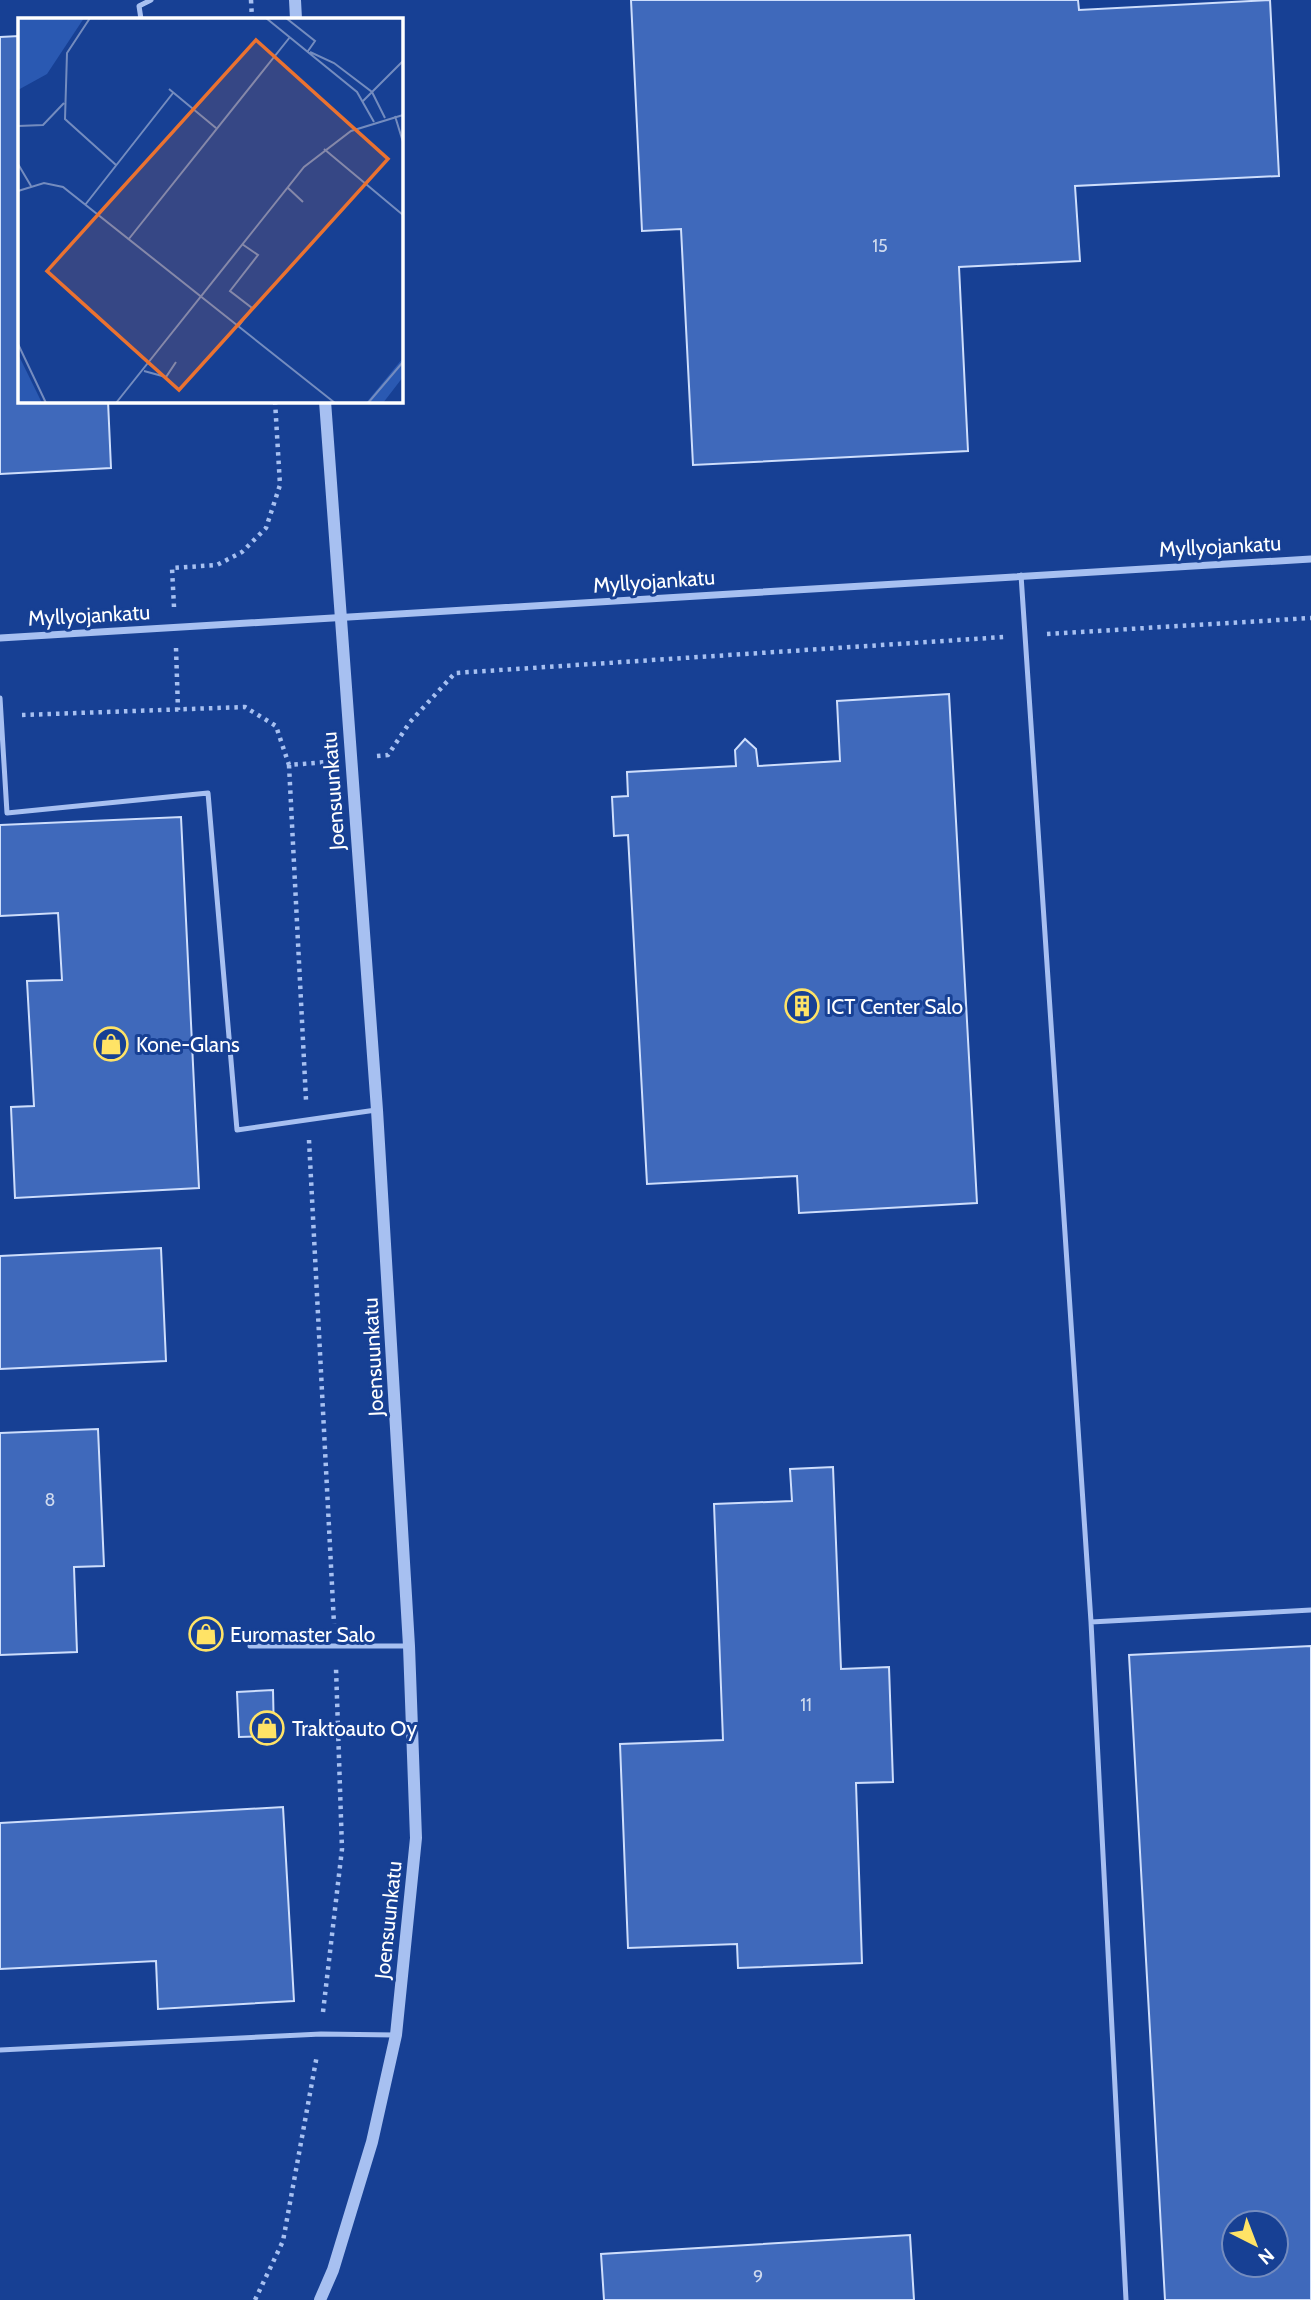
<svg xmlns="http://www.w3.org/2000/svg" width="1311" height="2300" font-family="Cabin,sans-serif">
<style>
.building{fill:#3f69bb;stroke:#cedefc;stroke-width:2;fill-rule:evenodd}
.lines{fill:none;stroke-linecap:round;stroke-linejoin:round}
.path{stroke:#a7c0f1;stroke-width:4.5;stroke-dasharray:3.5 5;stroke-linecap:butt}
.service{stroke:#a7c0f1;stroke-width:5}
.minor{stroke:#a7c0f1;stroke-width:7}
.tertiary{stroke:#a7c0f1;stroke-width:12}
.labels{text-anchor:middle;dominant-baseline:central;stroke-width:6;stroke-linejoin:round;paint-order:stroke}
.number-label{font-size:18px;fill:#cfdaee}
.street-label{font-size:21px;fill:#fff;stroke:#174094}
.poi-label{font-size:21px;fill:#fff;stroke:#174094;text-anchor:start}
.inset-road{fill:none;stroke:#748cbf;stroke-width:2}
.view{fill:#eb7230;fill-opacity:0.15;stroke:#eb7230;stroke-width:3.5}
.inset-edge{fill:none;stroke:#fff;stroke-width:3.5}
</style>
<rect width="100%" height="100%" fill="#174094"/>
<path class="building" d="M631,0H1078L1079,10L1270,0L1279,176L1075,186L1080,261L959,267L968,451L693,465L681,229L642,231Z
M19,36V401H108L111,468L0,474V37Z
M949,694L977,1203L799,1213L797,1176L647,1184L628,835L614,836L612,797L628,796L627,772L736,766L735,750L745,739L756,749L758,766L840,761L837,701Z
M181,817L199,1188L15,1198L11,1107L34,1106L27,981L62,980L58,913L0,916V825Z
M161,1248L166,1361L0,1369V1256Z
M98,1429L104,1566L74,1567L77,1652L0,1655V1433Z
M833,1467L841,1669L889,1667L893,1782L856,1783L862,1963L738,1968L737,1944L628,1948L620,1744L723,1740L714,1504L792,1501L790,1469Z
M1311,1646V2300H1165L1129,1655ZM1234,2223H1276V2265H1234Z
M273,1690L274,1736L239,1737L237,1692Z
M283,1807L294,2001L158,2009L156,1961L0,1969V1823Z
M910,2235L914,2300H604L601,2254Z"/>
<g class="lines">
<path class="path" d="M251,0L252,19
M174,607L172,568L217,565L242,552L266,528L280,485L275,401
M1047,634L1311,618
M176,648L178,710
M22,715L245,707L276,726L289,765L327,762
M377,756L388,755L410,722L455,673L1004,637
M289,765L306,1100
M309,1140L334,1624
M323,2012L342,1849L336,1668
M255,2300L283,2241L317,2055"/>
<path class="service" d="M141,19L139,6L151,0
M1021,575L1091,1622L1126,2300
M0,698L7,813L208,793L237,1130L376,1110
M1091,1622L1311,1610
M250,1646H409
M0,2050L321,2034L395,2035"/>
<path class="minor" d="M0,638L1311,559"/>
<path class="tertiary" d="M295,0L296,19
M320,2300L333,2270L372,2142L396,2035L416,1838L409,1646L377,1110L325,401"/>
</g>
<defs>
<symbol id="building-ring" viewBox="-11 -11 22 22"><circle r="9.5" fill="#174094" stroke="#ffe366" stroke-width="1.5"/><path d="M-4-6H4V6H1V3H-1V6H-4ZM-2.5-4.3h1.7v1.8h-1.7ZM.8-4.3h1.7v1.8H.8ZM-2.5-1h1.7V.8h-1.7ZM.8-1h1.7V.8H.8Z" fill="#ffe366"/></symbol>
<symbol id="shop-ring" viewBox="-11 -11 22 22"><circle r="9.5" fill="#174094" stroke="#ffe366" stroke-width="1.5"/><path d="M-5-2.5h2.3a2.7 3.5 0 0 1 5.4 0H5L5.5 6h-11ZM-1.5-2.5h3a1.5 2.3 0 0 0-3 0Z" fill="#ffe366"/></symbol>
</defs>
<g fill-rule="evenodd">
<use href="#building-ring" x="783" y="987" width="38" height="38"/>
<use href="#shop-ring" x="92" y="1025" width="38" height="38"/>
<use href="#shop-ring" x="187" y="1615" width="38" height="38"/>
<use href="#shop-ring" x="248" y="1709" width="38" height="38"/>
</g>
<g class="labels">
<g class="number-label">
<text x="880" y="246">15</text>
<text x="50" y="1500">8</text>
<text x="806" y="1705">11</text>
<text x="758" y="2277">9</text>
</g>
<g class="street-label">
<text transform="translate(1220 546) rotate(-3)">Myllyojankatu</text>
<text transform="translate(654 581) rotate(-4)">Myllyojankatu</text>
<text transform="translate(89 615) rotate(-3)">Myllyojankatu</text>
<text transform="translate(333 791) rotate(-94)">Joensuunkatu</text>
<text transform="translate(373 1357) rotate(-93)">Joensuunkatu</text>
<text transform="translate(388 1920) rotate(-84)">Joensuunkatu</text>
</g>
<g class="poi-label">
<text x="826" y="1006">ICT Center Salo</text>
<text x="136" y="1044">Kone-Glans</text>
<text x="230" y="1634">Euromaster Salo</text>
<text x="292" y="1728">Traktoauto Oy</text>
</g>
</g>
<g transform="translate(18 18)">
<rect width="385" height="385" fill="#174094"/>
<path d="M0,0H66L29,56L0,72ZM0,336L24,385H0ZM385,340V359L365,385H348Z" fill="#2a59b2"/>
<path class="inset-road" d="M72,0L49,35L47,101L98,147M248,0L339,74L356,104M268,0L297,23L290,33M292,34L316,45L354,74L367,100M151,71L198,110M345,83L385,43M377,98L385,124M0,108L25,107L46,85M306,131L385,197M0,146L13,168M269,169L285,184M0,173L26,165L45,169L317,385M67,187L155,75M110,222L272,19M220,309L234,290L212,273L240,237L224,226M0,326L28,385M126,353L148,359L158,344M98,385L286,149L333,113L385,97M350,385L385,344"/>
<path class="view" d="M238,22L370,141L161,372L29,253Z"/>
<rect width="385" height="385" class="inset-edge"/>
</g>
<g transform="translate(1255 2244) rotate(138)"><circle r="33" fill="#174094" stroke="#748cbf" stroke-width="2"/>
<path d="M0-5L12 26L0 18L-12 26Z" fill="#ffe366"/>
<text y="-10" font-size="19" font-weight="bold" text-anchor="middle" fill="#ffffff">N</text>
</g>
</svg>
